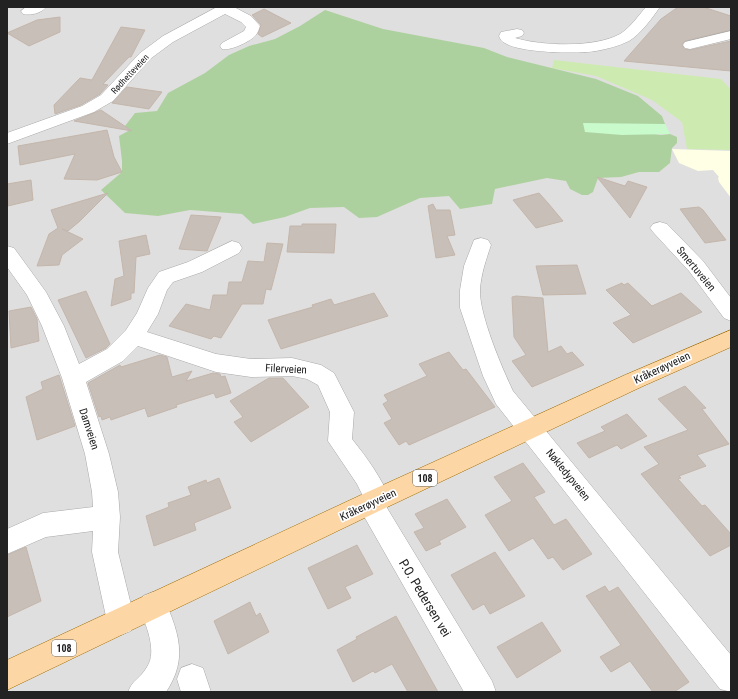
<svg xmlns="http://www.w3.org/2000/svg" width="738" height="699" font-family="'Roboto Condensed',sans-serif">
<style>
.residential{fill:#e0dfdf}
.education{fill:#ffffe5}
.grass{fill:#cdebb0}
.forest{fill:#add19e}
.park{fill:#c8facc}
.building{fill:#c7bfb8;stroke:#c4b6ab}
.lines{fill:none;stroke-linecap:round;stroke-linejoin:round}
.minor-casing{stroke:#a9a9a9;stroke-width:1}
.major-casing{stroke:#a06b00;stroke-width:1}
.minor{fill:#fff;fill-rule:evenodd}
.major{fill:#fcd6a4;fill-rule:evenodd}
.labels{text-anchor:middle;dominant-baseline:central;stroke-width:3.5;stroke-linejoin:round;paint-order:stroke}
.far-street-label{font-size:9px;fill:#222;stroke:#fff}
.shield{fill:#fff;stroke:#646464;stroke-width:1}
.shield-label{font-size:10px;font-weight:bold;fill:#222}
.street-label{font-size:11px;fill:#222;stroke:#fff}
.near-street-label{font-size:13px;fill:#222;stroke:#fff}
</style>
<rect width="100%" height="100%" fill="#f2efe9"/>
<path class="residential" d="M7,7H731V692H7Z"/>
<path class="education" d="M672,149L731,151V198L719,182L718,178L719,177L713,170L698,171L679,163Z"/>
<path class="grass" d="M554,60L721,79L731,90V150L687,149L682,122L652,100L596,76L552,68Z"/>
<path class="forest" d="M325,10L383,29L484,48L507,57L596,79L638,96L662,116L665,124H583L661,135L670,134L677,137V143L672,148L670,163L659,172H639L621,177L598,178L593,192L588,195H582L570,189L566,181L547,178L495,189L492,204L460,209L449,196L420,198L377,217L359,218L344,207L310,208L285,217L253,224L242,214L190,210L158,216L125,213L101,190L122,172V161L119,136L130,130L125,126L135,113L157,111L168,93L205,73L229,55L249,46L275,39L300,26Z"/>
<path class="park" d="M583,123L665,124L670,134L622,135L585,132Z"/>
<path class="building" d="M678,7H703L731,16V30L685,41L682,44L684,49L690,50L731,41V71L624,61L661,19Z
M264,9L291,23L262,37L258,34L261,25L252,15Z
M60,17V32L29,46L7,33L37,20Z
M121,27L145,30L131,57H129L103,84L108,85L100,94L81,105L55,114L54,105L80,78L92,80Z
M127,87L162,92L149,109L112,103Z
M101,110L132,131L74,121Z
M107,130L114,157L122,172L97,180L64,179L75,154L20,165L18,146Z
M597,177L625,186L628,181L647,187L630,218Z
M31,180L33,200L8,206L7,184Z
M108,193L80,221L68,231L62,229L83,239L62,255L59,265L37,266L49,234L58,228L51,210Z
M539,193L548,203L563,221L536,228L513,200Z
M433,204L436,210H450L455,235L447,236L455,255L436,258L428,206Z
M699,207L703,210L726,240L705,243L680,209Z
M191,215L221,217L207,251L179,249Z
M302,224H336L334,253L287,252L290,226H302Z
M146,235L150,254L136,257L134,293H131V299L111,306L115,279L124,276L119,241Z
M267,243L283,244L271,290L266,289L263,304H242L221,338L214,336L211,339L169,326L186,304L210,310L213,295H227L229,282H242L248,261L264,262Z
M577,265L586,294L543,295L536,266Z
M622,283L624,285L628,283L652,306L681,293L702,312L633,343L613,323L631,315L606,290Z
M86,291L110,344L106,348L86,358L58,300Z
M374,293L388,316L281,349L268,320L313,307L312,305L331,299L334,305Z
M516,296L543,298L548,352L561,346L567,354L572,352L584,365L532,387L512,361L526,355L514,337L512,297Z
M31,307L37,319L39,341L11,348L9,311Z
M449,352L463,370L466,369L495,407L409,445L406,441L399,445L384,423L392,419L383,404L388,401L384,395L427,376L419,364Z
M160,355L167,357L172,377L192,371L186,381L213,373L220,374L221,377L225,376L231,393L216,398L214,393L176,405L177,407L148,417L145,408L111,420L110,417L102,420L101,416L99,417L88,383L120,365L121,367Z
M59,375L75,426L37,440L26,397L43,389L41,382Z
M269,378H283L309,407L251,442L234,422L243,417L230,401Z
M685,386L706,408L702,409L729,444L697,455L706,466L679,476L681,478L678,479L702,506L705,505L731,534V545L710,556L641,474L659,464L644,447L688,430L658,399Z
M627,414L647,436L621,449L617,445L589,458L577,443L605,431L601,427Z
M523,463L545,492L534,497L554,525L566,519L592,554L563,570L553,557L548,559L533,538L509,551L485,515L512,501L494,477Z
M219,478L231,508L194,523L196,530L154,546L146,516L169,507L168,503L191,495L188,487L206,480L207,483Z
M447,499L466,527L439,541L441,544L426,551L414,532L424,528L415,514Z
M357,545L373,574L345,587L351,598L328,609L308,568Z
M26,547L41,601L7,617V555Z
M495,552L525,596L490,614L484,604L473,610L451,575Z
M605,586L609,592L618,587L689,682L674,692H653L630,661L611,672L600,657L621,645L586,596Z
M250,602L256,616L260,613L269,632L228,654L214,621Z
M396,616L423,665L438,692H408L392,664L375,673L373,671L353,682L337,650L357,639L356,637Z
M542,622L561,651L517,678L497,647Z"/>
<g class="lines">
<defs>
<path id="minor" d="M26,7H46C42,13 30,16 23,14L21,11Z
M217,7H234L251,16L260,26C259,29 258,32 256,35C250,42 230,51 222,49L220,46L222,43L244,31L246,27L241,22L225,14L173,42L150,59L113,101L94,112L7,144V133L82,106L101,95L140,53L163,36Z
M646,7H660C652,18 641,34 629,41C619,46 607,49 596,51C578,54 520,53 505,43C502,42 500,39 499,36L501,32L517,29L522,30L524,33L522,36L515,38C542,46 595,48 620,34C630,28 638,16 646,7Z
M731,31V39L690,49L685,48L683,45L685,42Z
M660,222L667,224L703,261L731,298V321L724,318L689,271L653,232L650,228L653,224Z
M481,238L488,240L491,245C486,260 481,274 480,290C479,314 502,368 513,391L731,655V692L720,689L496,404L483,376L460,308V290L464,266L474,240Z
M232,241L239,243L242,248L239,253L202,272L173,282L167,290L158,314L147,332L216,354L251,359L292,358L321,365L334,373L354,412L352,439C368,459 380,476 391,500L387,508L492,681L496,692H464L361,511L357,503L362,494L357,484L328,441L330,412L318,385L307,379L292,376L251,377L216,372L138,346L123,361L86,382L109,454L118,492L120,517L118,552L135,621L131,631L121,635L111,631L107,621L92,552L93,531L46,537L7,554V529L43,513L93,507L92,492L85,454L62,378L42,326L27,295L7,267V246L14,248L46,292L64,326L79,364L107,349L126,330L137,313L148,288L159,272L188,262Z
M153,592L163,596C178,631 189,658 166,692H128C133,679 140,679 147,667C158,650 145,624 139,606L143,596Z
M192,664L203,668L211,692H181L177,679L181,668Z"/>
<path id="major" d="M731,330V347L641,387L379,511L7,690V660L361,495L625,375Z"/>
</defs>
<use href="#minor" class="minor-casing"/>
<use href="#major" class="major-casing"/>
<use href="#minor" class="minor"/>
<use href="#major" class="major"/>
</g>
<g class="labels">
<g class="far-street-label">
<text transform="translate(130 74) rotate(-47)">Rødhetteveien</text>
</g>
<g class="shield">
<rect x="413" y="470" width="24" height="16" rx="3"/>
<rect x="52" y="640" width="24" height="16" rx="3"/>
</g>
<g class="shield-label">
<text x="425" y="478">108</text>
<text x="64" y="648">108</text>
</g>
<g class="street-label">
<text transform="translate(696 269) rotate(50)">Smertuveien</text>
<text transform="translate(662 368) rotate(-25)">Kråkerøyveien</text>
<text transform="translate(286 369) rotate(3)">Filerveien</text>
<text transform="translate(89 429) rotate(72)">Damveien</text>
<text transform="translate(568 475) rotate(51)">Nøkledypveien</text>
<text transform="translate(368 505) rotate(-25)">Kråkerøyveien</text>
</g>
<g class="near-street-label">
<text transform="translate(425 598) rotate(59)">P.O. Pedersen vei</text>
</g>
</g>
<rect width="738" height="699" fill="none" stroke="#222222" stroke-width="16"/>
</svg>
